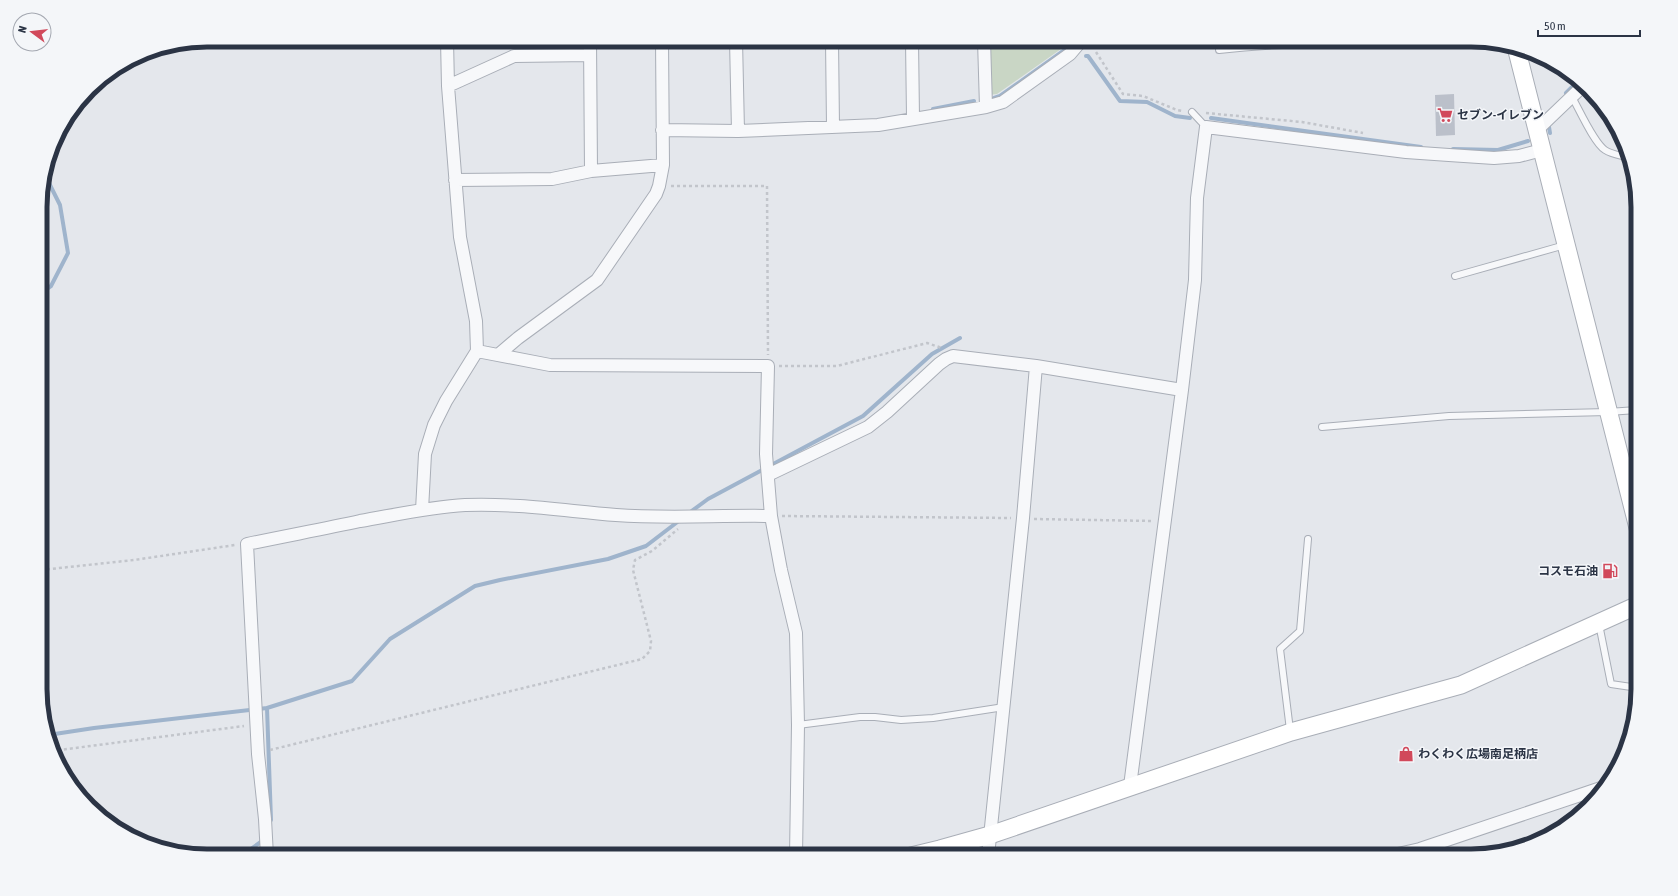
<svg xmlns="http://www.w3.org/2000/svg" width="1678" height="896" font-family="'Asap Condensed','Noto Sans JP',sans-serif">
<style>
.green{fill:#c9d6c5}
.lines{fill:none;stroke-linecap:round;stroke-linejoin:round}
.stream{stroke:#9fb4cc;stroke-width:4}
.building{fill:#bbc0ca}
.lane-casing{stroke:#a9aeb7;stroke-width:8}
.street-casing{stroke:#a9aeb7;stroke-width:14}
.secondary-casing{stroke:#a9aeb7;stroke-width:19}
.path{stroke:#c2c5cb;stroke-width:2.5;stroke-dasharray:3 3;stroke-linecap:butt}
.lane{stroke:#f7f8fa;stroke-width:6}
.street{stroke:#f7f8fa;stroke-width:12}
.secondary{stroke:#fff;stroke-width:17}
.labels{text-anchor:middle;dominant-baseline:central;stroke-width:3;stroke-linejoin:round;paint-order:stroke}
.poi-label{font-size:12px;font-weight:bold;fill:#2b3445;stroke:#f4f6f9;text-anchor:start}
.rim{fill:none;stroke:#2b3445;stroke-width:5}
</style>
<rect width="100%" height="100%" fill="#e4e7ec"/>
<path class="green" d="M987,40H1055L1062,46L1061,49L997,94L988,95Z"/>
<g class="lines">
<path class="stream" d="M1086,56H1088L1120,101L1147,102L1175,116L1190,118
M1566,93L1579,80
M994,98L1000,96L1066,49
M933,109L974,101
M1211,118L1421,147
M1549,127L1550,133
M1453,149L1498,150L1528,141
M41,293L51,286L68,253L60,205L46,177
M689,513L708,499L863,416L932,354L960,338
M48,735L94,728L267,708
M271,820L267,708L352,681L390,639L475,586L500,580L608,559L646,546L680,520
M241,856L265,839"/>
</g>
<path class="building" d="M1454,94L1455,135L1436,136L1435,95Z"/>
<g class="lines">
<defs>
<path id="lane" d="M1219,50C1293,41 1368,44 1443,44
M1572,97C1579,109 1594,143 1605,150C1611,154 1618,155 1626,157
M1192,112L1206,127
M1455,276L1565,245
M1322,427L1449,416L1608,412L1637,410
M1599,624L1611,684L1638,688
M798,725L860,717H875L901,720L933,718L1004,707
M1290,730L1280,649L1300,631L1308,539"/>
<path id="street" d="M590,40L591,171
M736,40L738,131
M832,40L833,127
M912,40L913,118
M984,40L986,107
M448,86L514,56L590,55
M662,130L738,131L878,125L986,107L1003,102L1070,54L1081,41L1093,40
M1537,130L1584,85
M455,180L552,179L591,171L663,165L662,40
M477,351L550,365L768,366L766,454L771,516L781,570L796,633L798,725L796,856
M498,355L518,338L597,280L656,194L659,186L663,165
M768,475L868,427L887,412L939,364L946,359L953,356L1036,366L1182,390
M422,510L425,454L434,425L446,401L477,351L476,321L460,237L448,86L447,40
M1130,786L1182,390L1195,280L1197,198L1206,127L1406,152L1449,155L1494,158L1519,156L1542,150
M267,856L265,819L258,754L247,544C285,536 323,529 360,521C395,515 430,507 465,505C516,503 566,511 616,515C668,519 719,515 771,516
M988,856L1023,518L1036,366
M1389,856L1420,849L1604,787"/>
<path id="secondary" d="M1517,51L1638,528
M911,856L940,849L990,835L1291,732L1461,685L1638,605"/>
</defs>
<use href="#lane" class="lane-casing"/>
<use href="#street" class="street-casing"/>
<use href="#secondary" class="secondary-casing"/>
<path class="path" d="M1096,52L1123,94L1143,96L1177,110L1183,111
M1206,113L1302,122L1363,133
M671,186H767L768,355
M779,366H837L927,343L942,348
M782,516L1011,518
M1034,519L1153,521
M41,570L134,560L235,545
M270,750L642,659L650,651L651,641L633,570L635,560L652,551L678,529
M52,751L244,726"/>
<use href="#lane" class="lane"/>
<use href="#street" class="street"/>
<use href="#secondary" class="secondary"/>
</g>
<defs>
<symbol id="supermarket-bare" viewBox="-9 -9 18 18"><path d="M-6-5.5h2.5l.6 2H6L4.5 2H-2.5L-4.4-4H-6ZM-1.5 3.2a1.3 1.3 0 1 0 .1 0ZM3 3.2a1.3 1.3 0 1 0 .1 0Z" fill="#d1495b" stroke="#f4f6f9" stroke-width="2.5" paint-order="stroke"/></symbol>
<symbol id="fuel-bare" viewBox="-9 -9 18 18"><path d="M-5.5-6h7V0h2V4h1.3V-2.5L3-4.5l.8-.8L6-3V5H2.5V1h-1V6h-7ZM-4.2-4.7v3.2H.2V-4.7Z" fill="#d1495b" stroke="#f4f6f9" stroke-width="2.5" paint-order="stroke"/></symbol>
<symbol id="shop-bare" viewBox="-9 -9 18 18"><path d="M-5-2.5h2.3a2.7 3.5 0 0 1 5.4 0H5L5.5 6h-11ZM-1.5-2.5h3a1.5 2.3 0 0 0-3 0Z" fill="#d1495b" stroke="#f4f6f9" stroke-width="2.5" paint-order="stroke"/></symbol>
</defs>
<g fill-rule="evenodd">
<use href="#supermarket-bare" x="1434" y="104" width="22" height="22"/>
<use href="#fuel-bare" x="1599" y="560" width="22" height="22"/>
<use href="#shop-bare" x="1395" y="743" width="22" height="22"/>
</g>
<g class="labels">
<g class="poi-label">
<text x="1457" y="115">セブン-イレブン</text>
<text x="1598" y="571" text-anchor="end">コスモ石油</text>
<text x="1418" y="754">わくわく広場南足柄店</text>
</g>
</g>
<path d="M0 0H1678V896H0ZM207 47H1471A160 160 0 0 1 1631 207V689A160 160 0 0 1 1471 849H207A160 160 0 0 1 47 689V207A160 160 0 0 1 207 47Z" fill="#f4f6f9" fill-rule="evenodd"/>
<path class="rim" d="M207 47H1471A160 160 0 0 1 1631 207V689A160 160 0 0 1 1471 849H207A160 160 0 0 1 47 689V207A160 160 0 0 1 207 47Z"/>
<g transform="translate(32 32) rotate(285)"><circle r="19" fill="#f4f6f9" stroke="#a4a8b1"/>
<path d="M0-3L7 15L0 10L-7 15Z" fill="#d1495b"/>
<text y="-6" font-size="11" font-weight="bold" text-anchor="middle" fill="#2b3445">N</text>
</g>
<path d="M1538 30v6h102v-6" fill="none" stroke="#2b3445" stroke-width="2"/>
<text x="1544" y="30" font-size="12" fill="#2b3445" stroke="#f4f6f9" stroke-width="3" paint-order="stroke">50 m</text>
</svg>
